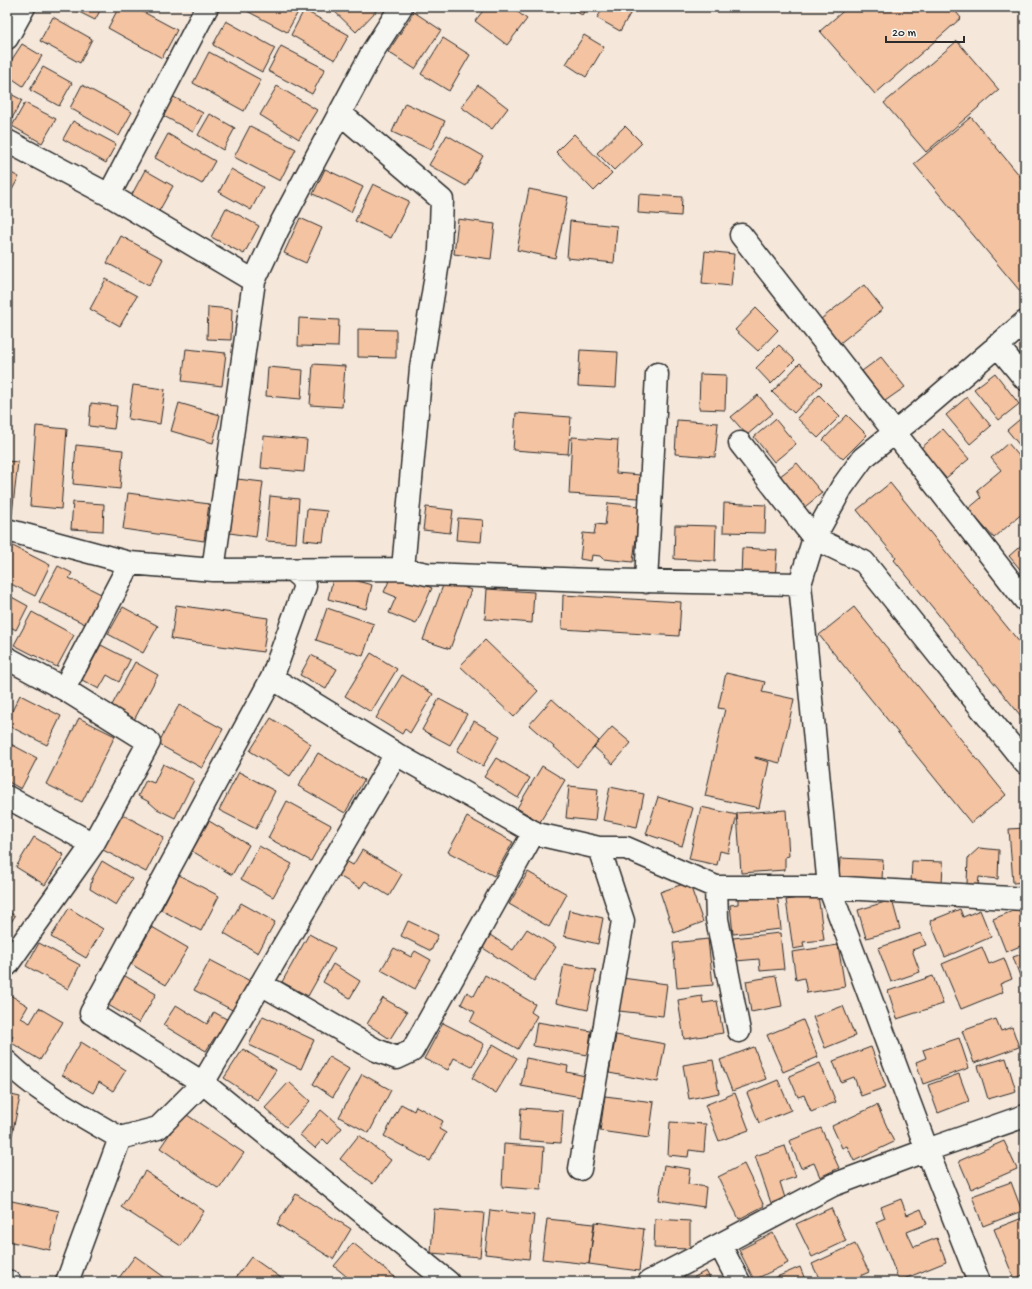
<svg xmlns="http://www.w3.org/2000/svg" width="1032" height="1289" font-family="'Gochi Hand',sans-serif">
<style>
.building{fill:#f3c3a2;stroke:#2b2b2b}
.lines{fill:none;stroke-linecap:round;stroke-linejoin:round}
.minor-casing{stroke:#2b2b2b;stroke-width:25}
.minor{stroke:#f6f6f2;stroke-width:22}
</style>
<rect width="100%" height="100%" fill="#f5e7da"/>
<filter id="ink" filterUnits="userSpaceOnUse"><feTurbulence type="fractalNoise" baseFrequency=".025" numOctaves="2"/><feDisplacementMap in="SourceGraphic" scale="8" xChannelSelector="R" yChannelSelector="G"/><feConvolveMatrix kernelMatrix="1 2 1 2 8 2 1 2 1" color-interpolation-filters="sRGB"/></filter>
<g filter="url(#ink)">
<path class="building" d="M69,7H102L95,20Z
M119,7H134L177,30L162,58L108,28Z
M249,7H289L298,12L287,32L247,11Z
M330,7H380L356,32Z
M486,7H511L527,19L507,45L475,21Z
M568,7H587L582,15Z
M604,7H634L620,31L597,18Z
M848,7H952L961,18L875,94L820,31Z
M304,10L349,35L335,60L291,35Z
M414,12L441,30L415,69L388,52Z
M53,17L92,39L80,63L40,41Z
M226,21L275,48L262,72L213,45Z
M584,35L604,47L586,77L566,64Z
M443,38L470,55L449,91L421,74Z
M957,41L999,90L926,152L884,103Z
M22,44L42,56L23,86L7,75V67Z
M281,46L325,69L312,94L268,71Z
M209,52L261,80L244,111L193,83Z
M43,67L72,83L59,106L30,90Z
M82,85L132,112L119,136L70,108Z
M478,85L508,108L492,129L461,107Z
M277,86L317,110L299,139L260,115Z
M7,92L22,100L8,126L7,125Z
M170,95L203,113L193,132L160,114Z
M25,103L56,119L42,143L12,126Z
M405,103L445,121L431,150L392,132Z
M210,114L235,128L223,150L198,135Z
M971,117L1025,182V297L914,164Z
M73,121L116,144L106,163L63,139Z
M250,126L296,149L280,181L234,157Z
M625,126L642,143L614,170L597,153Z
M168,134L215,161L202,184L155,158Z
M574,134L612,173L594,191L556,152Z
M447,135L483,156L466,186L429,165Z
M231,169L263,187L251,210L219,192Z
M325,169L363,187L351,212L313,194Z
M145,170L173,186L158,213L130,198Z
M7,171L19,177L7,199Z
M373,184L409,201L391,238L355,221Z
M529,189L568,197L555,258L517,250Z
M639,194L682,197L681,216L638,213Z
M226,208L259,226L244,254L211,237Z
M300,218L322,228L306,263L284,253Z
M458,219L495,224L491,259L454,254Z
M570,221L617,226L614,263L567,258Z
M121,236L163,259L149,286L107,263Z
M705,251L734,254L731,286L702,283Z
M106,279L137,296L120,326L90,309Z
M864,285L883,309L840,343L821,319Z
M208,307L232,309L231,340L207,339Z
M756,308L778,330L758,351L735,330Z
M299,318L339,320L338,347L298,346Z
M358,329L396,330V358L358,357Z
M779,345L795,360L771,384L756,368Z
M186,349L226,353L222,386L182,381Z
M580,350L618,352L616,388L578,386Z
M881,357L905,387L885,401L862,371Z
M800,363L822,384L794,413L772,392Z
M313,364L345,366L342,407L310,405Z
M268,367L303,370L301,399L266,396Z
M995,373L1019,404L999,420L974,389Z
M700,374L726,375L725,410L699,409Z
M133,385L165,389L160,424L128,419Z
M758,395L773,413L747,435L731,417Z
M819,395L840,416L818,438L797,418Z
M967,397L991,426L970,444L946,415Z
M91,403L117,406L114,429L89,426Z
M179,403L220,415L213,443L171,431Z
M516,413L571,417L568,454L513,450Z
M847,415L867,435L843,459L823,440Z
M1025,415V452L1007,430Z
M775,419L796,444L774,462L754,437Z
M677,420L718,423L715,457L675,454Z
M36,426L67,429L61,509L30,506Z
M943,429L969,459L946,478L920,449Z
M264,436L307,440L304,472L261,468Z
M572,437L618,440L616,473L640,475L639,498L569,494Z
M1008,443L1025,463V511L994,538L968,509L981,498L977,490L1001,470L991,458Z
M76,445L123,450L120,489L73,484Z
M7,461L18,462L12,514H7Z
M797,463L822,493L801,510L775,480Z
M237,479L263,482L256,537L230,533Z
M890,483L1025,649V721L894,560L896,558L857,510Z
M128,493L209,504L204,541L123,529Z
M270,496L299,499L296,543L266,541Z
M73,502L104,504L103,531L71,529Z
M608,503L640,506L633,562L603,559L600,556L592,555L591,561L580,559L583,533L594,534L596,524L605,525Z
M724,503L766,505L765,533L723,532Z
M426,507L453,510L450,533L423,530Z
M307,509L327,511L323,542L304,540Z
M458,518L483,520L481,542L456,540Z
M675,525L716,526L715,561L674,559Z
M1025,542V575L1009,556Z
M7,543L50,565L35,596L7,582Z
M742,548L777,550L775,580L741,578Z
M58,566L72,573L69,578L101,594L85,624L39,602Z
M393,572L432,588L416,624L389,613L396,597L384,592Z
M334,575L372,585L366,609L328,599Z
M445,580L471,590L450,649L423,640Z
M487,589L534,592L532,623L485,619Z
M7,591L9,592L8,595L28,606L16,630L7,625Z
M563,595L681,602L679,636L562,629Z
M176,605L268,618L263,652L171,639Z
M123,607L158,626L143,653L108,634Z
M854,607L1006,795L971,823L819,635Z
M327,608L374,624L363,656L316,640Z
M32,612L74,635L57,667L14,645Z
M485,640L538,691L514,717L460,666Z
M101,645L130,660L119,682L107,675L99,689L82,680Z
M371,653L397,669L371,712L345,696Z
M311,655L337,669L326,689L300,675Z
M135,662L158,675L134,720L111,707Z
M726,673L765,682L762,692L794,699L780,763L755,757V758L769,762L759,808L705,796L725,709L718,708Z
M402,675L433,694L410,733L405,729L402,734L376,718Z
M20,695L61,716L47,745L7,725V721Z
M439,699L467,714L450,745L422,730Z
M552,699L599,741L577,767L529,725Z
M179,705L223,729L202,768L158,744Z
M79,718L115,736L82,802L46,784Z
M271,718L311,744L290,776L250,751Z
M474,721L500,736L483,766L457,751Z
M612,727L631,743L613,764L594,747Z
M7,742L37,758L21,789L7,781Z
M318,753L364,780L345,813L298,786Z
M496,758L530,778L518,798L484,777Z
M163,764L194,780L175,818L157,809L149,802L138,796L146,780L154,783Z
M542,766L565,780L540,822L517,808Z
M239,772L275,791L256,829L219,810Z
M569,786L598,789L595,821L566,818Z
M610,787L644,794L637,827L603,820Z
M658,797L693,808L682,846L646,834Z
M287,801L331,825L311,861L268,838Z
M701,807L737,815L728,853L720,851L717,865L689,859Z
M786,810L789,856L785,857V870L741,873L737,813Z
M122,814L164,837L146,872L103,850Z
M467,817L513,842L494,876L448,852Z
M209,821L249,845L232,875L192,851Z
M1025,828V882L1013,883L1009,829Z
M34,837L64,855L45,885L16,867Z
M259,846L292,864L273,897L241,879Z
M979,848L999,850L998,879L979,877L978,885L967,884L968,858Z
M362,850L402,874L389,896L365,881L360,888L337,875L346,861L353,865Z
M840,858L883,860L882,880L839,879Z
M102,861L132,879L116,905L90,889L92,879Z
M912,861L943,862L942,885L911,883Z
M528,872L567,894L549,927L509,904Z
M179,875L219,896L201,931L161,910Z
M689,882L703,922L674,933L660,892Z
M777,891L781,929L733,934L730,905L738,904V895Z
M818,895L824,940L803,942L804,947L793,949L786,900Z
M892,900L900,929L866,938L858,910Z
M241,903L275,922L258,953L224,933Z
M1025,906V944L1006,952L993,919Z
M69,908L103,929L86,958L51,937Z
M960,909L963,917L980,910L991,937L945,957L930,921Z
M569,910L603,918L598,944L564,936Z
M7,911L15,916L7,929Z
M408,921L438,935L431,951L401,936Z
M152,927L188,948L166,985L131,964Z
M527,929L556,947L534,981L483,948L490,935L513,950Z
M780,933L784,969L760,971L759,959L736,961L733,938Z
M921,933L926,945L912,950L920,972L891,982L878,948Z
M309,934L335,948L308,996L282,982Z
M708,939L713,985L677,988L673,943Z
M39,943L80,965L68,989L26,966Z
M838,945L845,987L807,993L804,978L796,980L792,952Z
M982,947L989,964L1004,958L1012,979L1000,984L1003,992L961,1009L942,964Z
M394,948L411,957L415,951L431,960L415,989L381,970Z
M1025,953V990L1013,957Z
M210,960L254,983L238,1013L194,990Z
M333,964L360,981L350,998L323,982Z
M564,964L596,970L588,1010L556,1003Z
M120,973L156,994L139,1023L103,1002Z
M485,975L535,1004L531,1012L537,1016L518,1049L470,1022L475,1012L461,1004L467,992L474,996Z
M776,976L782,1006L751,1012L746,981Z
M933,976L943,1004L897,1019L888,991Z
M622,978L667,984L663,1016L619,1011Z
M7,993L28,1006L21,1018L30,1023L39,1008L63,1022L40,1060L10,1042L13,1036L7,1032Z
M702,996L703,1003L717,1001L723,1033L684,1039L678,1000Z
M383,998L407,1012L390,1039L367,1024Z
M176,1005L207,1024L214,1012L230,1021L219,1040L215,1037L206,1051L163,1025Z
M843,1006L855,1036L825,1048L813,1017Z
M263,1016L314,1040L301,1069L249,1045Z
M996,1019L1001,1031L1012,1027L1019,1047L974,1063L962,1031Z
M803,1020L818,1057L783,1072L767,1035Z
M537,1022L591,1031L588,1055L533,1046Z
M443,1023L484,1044L472,1067L454,1058L448,1070L424,1059Z
M616,1035L665,1044L658,1082L609,1073Z
M959,1038L969,1068L923,1084L916,1062L926,1058L923,1050Z
M81,1042L126,1070L113,1091L99,1082L93,1093L62,1075Z
M493,1044L517,1058L496,1093L472,1078Z
M754,1047L766,1079L732,1091L720,1060Z
M871,1047L886,1087L861,1096L854,1077L841,1082L833,1061Z
M243,1049L276,1070L257,1100L224,1078Z
M329,1057L349,1069L333,1097L313,1084Z
M526,1058L568,1066L567,1072L585,1076L581,1097L521,1086Z
M1006,1058L1016,1091L988,1099L978,1066Z
M713,1060L719,1093L689,1099L683,1065Z
M820,1063L836,1102L811,1112L804,1095L798,1097L789,1076Z
M362,1074L391,1090L369,1133L339,1117Z
M959,1074L969,1101L938,1113L928,1085Z
M778,1080L791,1110L759,1123L747,1093Z
M289,1082L310,1101L286,1127L265,1108Z
M735,1093L749,1130L719,1141L705,1105Z
M7,1094L20,1097L12,1135L7,1134Z
M605,1096L654,1102L649,1138L600,1131Z
M401,1104L414,1111L416,1106L443,1121L439,1129L446,1133L430,1161L384,1136Z
M877,1105L894,1142L854,1161L847,1146L842,1148L832,1126Z
M521,1108L563,1111L561,1143L519,1140Z
M321,1110L342,1128L328,1144L323,1139L315,1148L300,1135Z
M184,1113L244,1153L219,1189L160,1148Z
M670,1122L706,1124L704,1152L689,1150L688,1157L668,1155Z
M821,1128L839,1168L820,1177L814,1163L801,1168L789,1141Z
M359,1135L391,1160L373,1184L340,1159Z
M1004,1141L1017,1169L971,1189L959,1161Z
M504,1144L544,1147L541,1190L502,1187Z
M785,1146L796,1177L780,1182L785,1198L771,1203L755,1156Z
M744,1164L764,1206L739,1219L718,1177Z
M664,1165L690,1169L688,1184L706,1187L704,1207L659,1200Z
M145,1171L204,1211L181,1246L121,1207Z
M1011,1182L1022,1211L983,1226L972,1196Z
M296,1194L351,1229L333,1259L277,1224Z
M901,1199L907,1215L921,1209L927,1224L907,1232L914,1247L937,1238L946,1262L899,1281L876,1222L885,1218L881,1207Z
M7,1200L59,1211L50,1250L7,1241Z
M831,1208L846,1241L812,1257L796,1224Z
M434,1209L484,1213L480,1257L431,1253Z
M490,1210L534,1215L529,1259L485,1254Z
M1025,1217V1274L1014,1279L994,1229Z
M547,1219L594,1224L589,1264L542,1259Z
M655,1219L690,1221V1249L654,1248Z
M595,1222L644,1229L639,1271L589,1264Z
M773,1233L788,1263L754,1280L739,1250Z
M353,1243L401,1282H353L334,1266Z
M855,1244L869,1272L847,1282H821L812,1264Z
M135,1256L171,1282H116Z
M251,1257L287,1282H239L235,1279Z
M800,1267L806,1282H773L772,1279Z
M706,1271L712,1282H685Z"/>
<g class="lines">
<defs>
<path id="minor" d="M7,38L24,7
M340,113L442,200L440,250L421,368L403,569
M7,141L109,195L254,281
M109,195L207,7
M741,235L1025,600
M997,345L1025,379
M740,443L814,538L864,562L1025,763
M7,530L130,563L213,570L403,569L427,574L590,580L800,584
M213,570L254,281L278,229L373,51L401,7
M292,570L301,578L305,586L272,678L91,1013L203,1083L448,1282
M646,582L657,374
M7,658L64,689L149,742L93,844L7,965
M272,678L396,754L537,834L599,848H626L716,887H829L1025,899
M64,689L130,563
M7,797L93,844
M716,887L717,919L739,1031
M261,984L376,1050L397,1058L412,1051L534,832
M7,1062C40,1094 81,1115 120,1138L158,1128L203,1083L396,754
M580,1169L623,921L599,848
M720,1245L739,1282
M7,1281L10,1282
M67,1282L120,1138
M649,1282L833,1185L927,1150L1025,1116
M979,1282L927,1150L829,887L800,584L814,538L842,487L863,458L919,413L1025,322"/>
</defs>
<use href="#minor" class="minor-casing"/>
<use href="#minor" class="minor"/>
</g>
</g>
<rect width="1032" height="1289" fill="none" stroke="#f6f6f2" stroke-width="24"/>
<rect x="12" y="12" width="1008" height="1265" fill="none" stroke="#2b2b2b" stroke-width="1.5" filter="url(#ink)"/>
<path d="M886 36v6h78v-6" fill="none" stroke="#2b2b2b" stroke-width="2"/>
<text x="892" y="36" font-size="12" fill="#2b2b2b" stroke="#f6f6f2" stroke-width="3" paint-order="stroke">20 m</text>
</svg>
